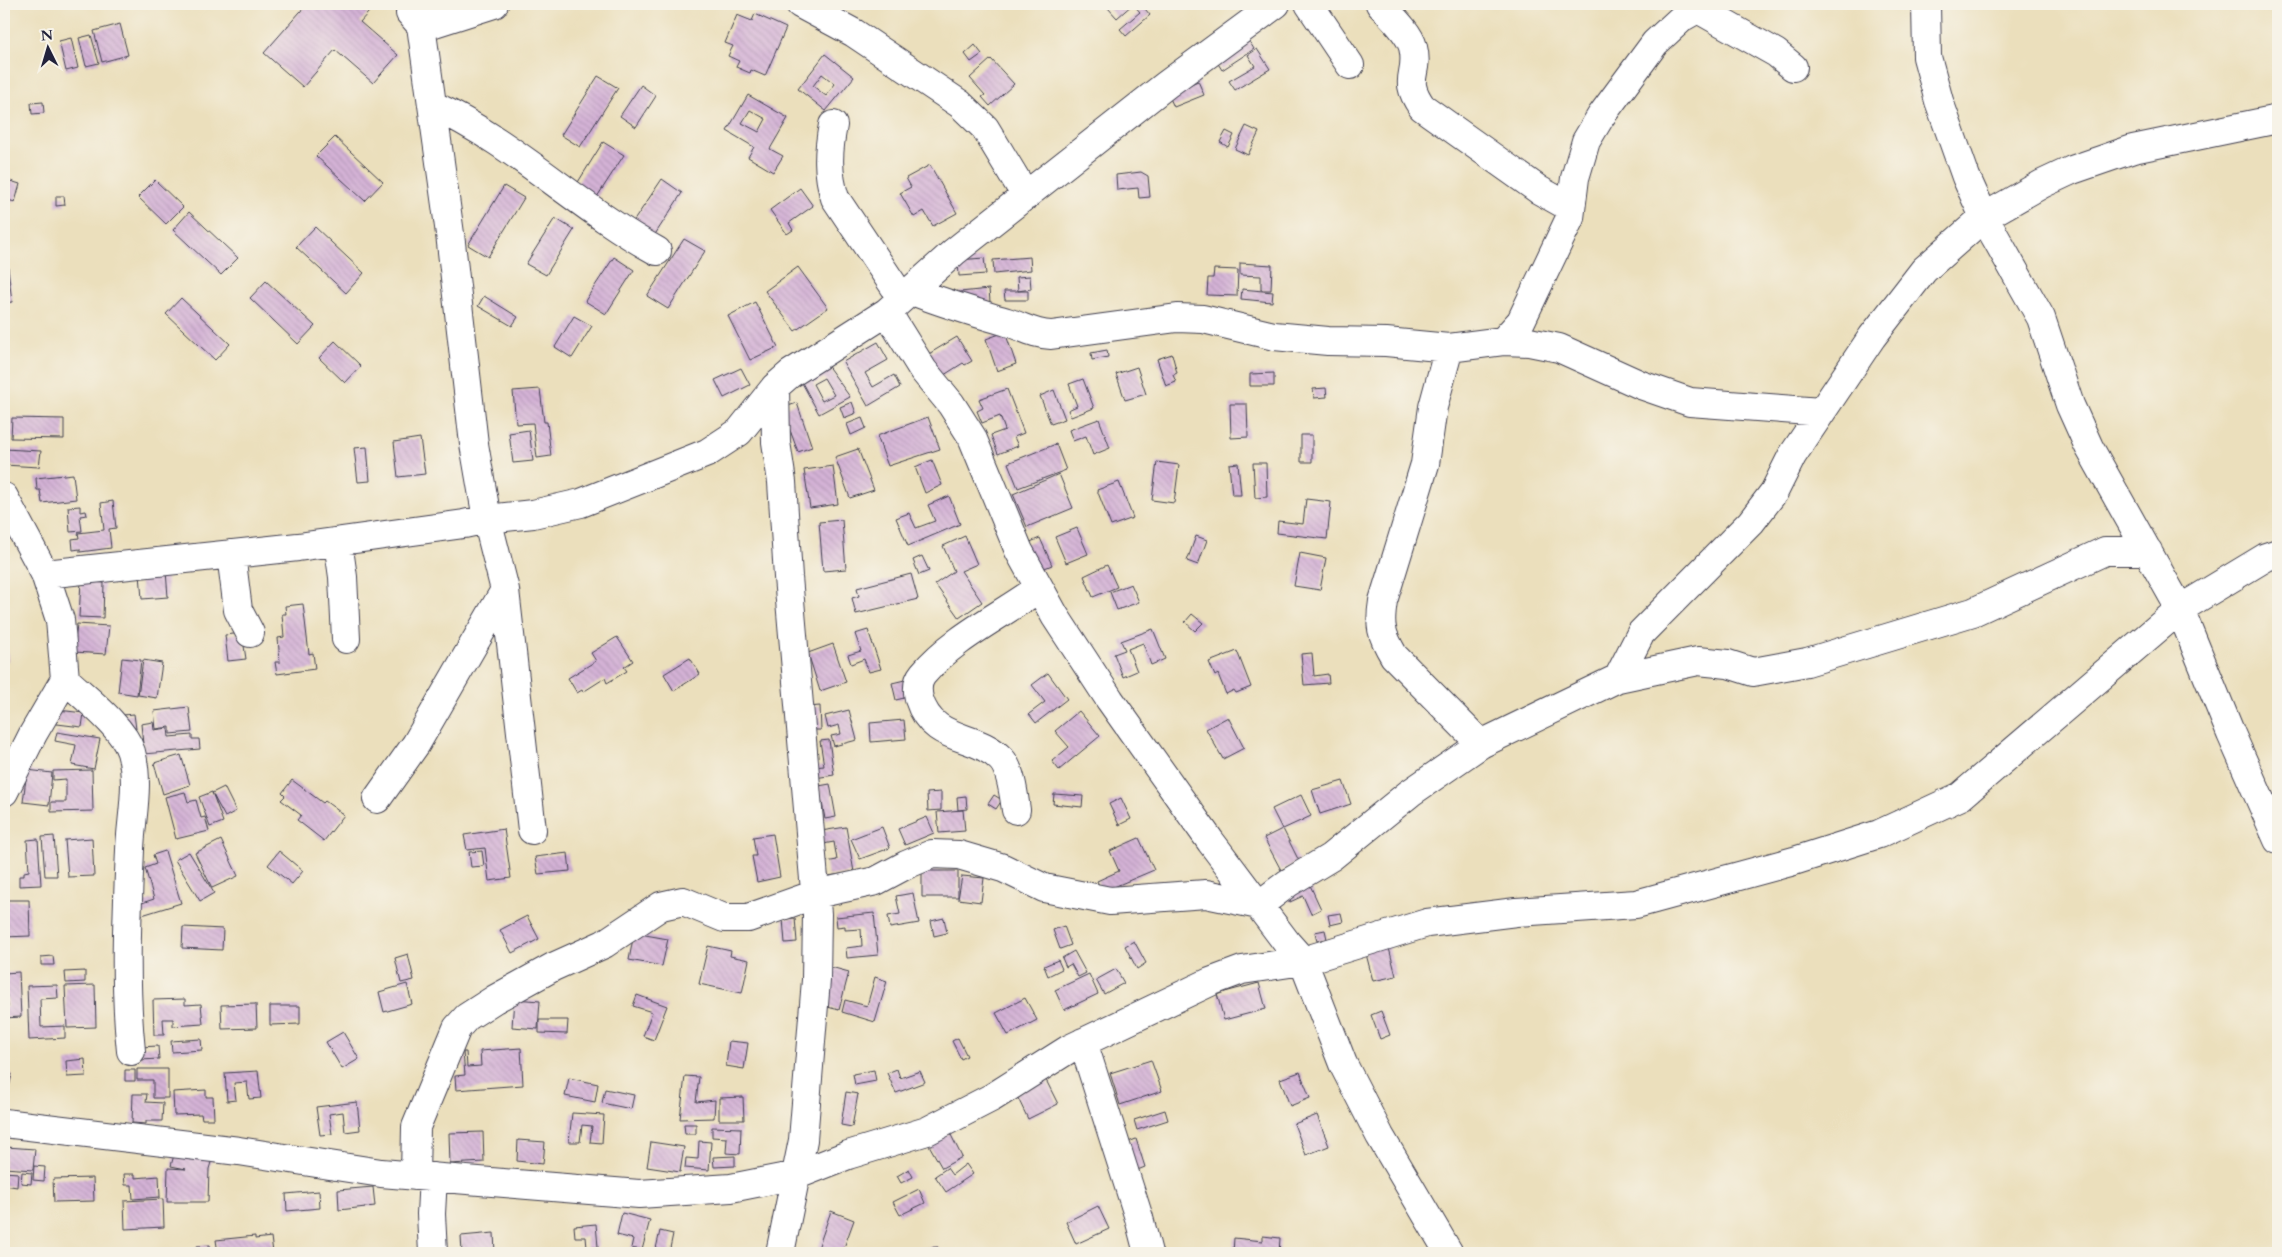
<svg xmlns="http://www.w3.org/2000/svg" width="2282" height="1257" font-family="Cardo,serif">
<style>
.building{fill:url(#building-back-hatch);fill-rule:evenodd}
.lines{fill:none;stroke-linecap:round;stroke-linejoin:round}
.minor-casing{stroke:#403e4e;stroke-width:30}
.minor{stroke:#fff;stroke-width:28}
</style>
<defs>
<pattern id="building-back-hatch" width="6" height="6" patternUnits="userSpaceOnUse" patternTransform="scale(1.25)"><rect width="6" height="6" fill="#d4b2d6"/><path d="M-1 5l2 2M0 0l6 6M5-1l2 2" fill="none" stroke="#b699b9"/></pattern>
</defs>
<rect width="100%" height="100%" fill="#f7f3e8"/>
<filter id="ink" filterUnits="userSpaceOnUse"><feTurbulence type="fractalNoise" baseFrequency=".02" numOctaves="2"/><feDisplacementMap in="SourceGraphic" scale="10" xChannelSelector="R" yChannelSelector="G"/><feConvolveMatrix kernelMatrix="1 2 1 2 8 2 1 2 1" color-interpolation-filters="sRGB"/></filter>
<filter id="wash" filterUnits="userSpaceOnUse"><feTurbulence type="fractalNoise" baseFrequency=".0096" numOctaves="4" result="noise"/><feDisplacementMap in="SourceGraphic" scale="20" xChannelSelector="R" yChannelSelector="G"/><feGaussianBlur stdDeviation="1.12" result="paint"/><feColorMatrix in="noise" values="0 0 0 0 0 0 0 0 0 0 0 0 0 0 0 0 0 1.4 0 .05"/><feComposite in="paint" operator="in"/></filter>
<g filter="url(#wash)">
<rect width="100%" height="100%" fill="#ebdfbc"/>
<g id="blocks">
<path class="building" d="M307,4H376L360,22L398,55L373,83L335,50L303,87L264,53Z
M1113,4H1141L1150,15L1126,36L1120,29L1140,12L1133,4L1117,18L1108,8Z
M755,14L786,28L765,76L751,70L750,73L736,67L739,61L728,56L733,46L725,43L737,15L752,21Z
M120,24L128,55L102,62L94,31Z
M91,35L99,63L86,66L79,38Z
M1246,36L1254,49L1222,70L1214,57Z
M71,38L78,68L66,71L59,41Z
M975,45L982,54L971,62L965,54Z
M1257,49L1270,69L1235,90L1229,81L1255,66L1248,55Z
M825,54L854,77L826,111L798,89ZM822,74L835,84L826,96L813,86Z
M991,59L1014,84L990,106L982,97L985,95L970,78Z
M598,76L618,88L580,147L561,135Z
M1198,81L1204,95L1174,107L1168,94Z
M641,85L656,96L636,127L620,116Z
M748,95L788,118L770,149L783,156L773,172L748,157L754,147L727,131ZM750,110L766,119L759,132L742,123Z
M43,102L44,113L32,114L31,103Z
M1246,126L1259,132L1248,155L1235,149Z
M1226,131L1234,135L1228,147L1220,142Z
M335,137L383,182L365,201L316,156Z
M603,142L624,155L595,200L575,187Z
M930,165L957,213L933,226L924,211L914,217L900,193L911,187L906,178Z
M1141,172L1148,176L1150,197L1139,198L1138,188L1117,190L1116,175Z
M4,179L20,184L15,202L4,199Z
M662,179L682,193L652,239L631,225Z
M155,180L183,207L166,224L138,197Z
M504,186L524,198L488,257L468,245Z
M800,188L813,206L789,223L793,230L787,234L770,210Z
M56,196H64L65,205L56,206Z
M189,212L238,258L221,275L173,230Z
M555,218L574,230L546,275L526,264Z
M315,227L364,273L346,293L296,247Z
M684,239L705,251L668,309L647,296Z
M614,257L634,270L606,314L585,301Z
M1030,257L1031,270L994,274L993,260Z
M984,258L986,274L959,276L958,260Z
M1240,263L1272,265L1271,290H1261V276L1240,275Z
M798,267L828,308L795,331L765,291Z
M8,268L12,302L4,303V269Z
M1214,269L1238,270L1237,296L1207,295L1208,278H1213Z
M1030,276L1031,289L1018,291L1017,277Z
M266,281L315,326L298,344L250,298Z
M989,289L990,302L961,304L960,292Z
M1242,289L1273,292L1272,302L1241,299Z
M1004,291H1028V300H1005Z
M484,296L518,317L512,326L478,306Z
M181,298L230,344L215,360L166,314Z
M755,302L778,347L750,360L728,316Z
M574,316L592,326L572,358L555,347Z
M1005,332L1016,364L997,371L986,339Z
M957,337L972,361L965,365L963,363L941,377L927,355Z
M335,341L361,366L345,383L319,358Z
M878,342L888,360L865,373L873,387L894,375L900,387L868,406L843,362Z
M1107,350L1108,357L1092,360L1091,353Z
M1172,354L1177,373L1173,375L1176,382L1166,386L1157,359Z
M827,365L850,397L819,414L800,379ZM824,378L834,395L822,401L813,384Z
M1137,367L1146,394L1125,400L1116,374Z
M741,368L750,385L724,398L715,380Z
M1274,373V386H1250V374Z
M1083,379L1094,408L1071,417L1068,410L1077,406L1069,384Z
M1326,388L1327,397L1314,398L1313,389Z
M540,389L544,422H547L551,456L537,458L533,423L516,424L513,391Z
M1007,389L1024,433L1014,437L1018,446L998,454L991,435L1005,430L1000,416L982,423L977,411L983,408L979,399Z
M1054,390L1065,419L1051,424L1040,396Z
M852,402L856,413L844,418L840,407Z
M797,403L812,447L798,452L782,408Z
M1230,404H1247L1248,437L1231,438Z
M928,417L940,449L888,466L877,436Z
M12,418L64,419V439L11,438Z
M862,418L866,428L851,435L847,424Z
M1099,419L1110,448L1093,455L1086,436L1073,441L1069,430Z
M529,430L533,461L513,463L509,433Z
M1301,435H1312V462H1301Z
M420,438L425,474L398,477L394,442Z
M1056,444L1066,470L1018,488L1008,463Z
M367,447L370,481L358,482L354,448Z
M4,449L41,451L39,467L4,465Z
M858,449L874,490L850,498L835,457Z
M932,460L942,485L925,493L915,467Z
M1157,462L1179,465L1174,503L1152,500Z
M1238,463L1241,495H1232L1229,464Z
M1253,463H1266L1267,497L1255,498Z
M833,466L838,504L810,508L804,470Z
M73,474L76,499L42,503L40,490H37L36,478Z
M1059,474L1073,508L1027,527L1013,494Z
M1119,482L1133,518L1111,526L1097,490Z
M949,496L960,524L908,546L896,518L909,513L916,528L935,521L928,505Z
M1306,499L1331,502L1327,539L1277,533L1278,521L1303,524Z
M113,501L116,528L109,529L111,548L80,552V549L73,550L72,539L79,538L78,533L104,530L101,503Z
M80,506V512L86,511L87,515L80,516L82,531L70,532L68,507Z
M842,520L846,569L823,571L819,522Z
M1077,528L1088,554L1066,563L1055,537Z
M965,536L977,564L961,571L982,602L959,618L935,584L954,571L943,546Z
M1196,536L1207,540L1198,565L1187,561Z
M1040,538L1052,565L1035,572L1023,545Z
M1300,553L1326,558L1320,590L1294,586Z
M922,556L929,571L919,575L913,560Z
M1107,565L1117,587L1093,597L1084,576Z
M166,571L168,597L142,599L140,574Z
M911,574L918,599L856,614L852,598L859,596L857,588Z
M81,581L104,583L103,618L79,617Z
M1131,584L1139,602L1117,610L1110,592Z
M303,604L309,654L313,653L315,669L277,674L275,662H280L278,638L284,637L282,614H286L285,606Z
M1192,614L1203,623L1195,631L1185,622Z
M77,624L109,626L106,654L74,652Z
M1153,629L1165,659L1151,665L1143,643L1128,649L1137,671L1123,677L1114,654L1125,650L1121,641Z
M4,630H6L8,661H4Z
M868,630L881,669L869,672L864,659L851,664L848,655L861,651L855,634Z
M242,633L246,659L228,661L225,635Z
M617,637L633,661L624,667L627,671L607,683L605,678L583,692L582,690L577,693L568,678L596,661L591,653Z
M833,644L846,682L820,691L808,653Z
M1237,651L1251,687L1236,693L1234,690L1226,694L1218,674L1215,676L1209,662Z
M1312,653L1314,676L1328,674L1329,683L1304,685L1301,654Z
M122,658L141,660L137,695L118,692Z
M690,658L700,674L674,691L664,674Z
M143,660L162,663L157,698L138,695Z
M1048,673L1067,699L1036,723L1029,714L1045,702L1032,685Z
M909,679L912,696L896,700L892,683Z
M820,706L821,730H809L808,707Z
M189,707L192,732L170,734V727L156,729L154,711Z
M58,710L84,713L82,727L57,724Z
M849,710L857,740L834,746L831,736L841,734L839,725L828,728L825,716Z
M1079,711L1100,736L1059,770L1052,761L1069,747L1055,731Z
M134,714L136,729L125,730L123,715Z
M1228,717L1244,748L1223,759L1206,729Z
M904,720L906,739L871,742L870,723Z
M153,722L154,730L168,728L169,737L192,735V739H199L200,749L144,754L141,724Z
M57,732L100,739L94,769L72,765L76,745L55,741Z
M829,740L834,775L815,778L814,767L824,766L820,741Z
M181,755L190,785L163,794L154,763Z
M27,770L52,773L49,805L23,802Z
M92,770L93,811L51,812V802H66V779L53,780V771Z
M292,780L323,803L325,801L344,815L324,841L297,820L301,815L281,800L285,796L282,793Z
M1343,781L1351,804L1320,814L1312,790Z
M830,784L836,817L825,819L819,786Z
M224,787L236,811L225,817L212,793Z
M185,792L188,802L196,800L201,818L205,817L209,831L176,839L165,797Z
M212,792L223,822L210,827L199,797Z
M941,792V810L928,811L927,793Z
M1054,794L1083,796L1082,807L1053,804Z
M994,795L1002,800L996,809L988,804Z
M1301,795L1311,816L1283,829L1299,861L1281,870L1264,838L1282,829L1272,809Z
M966,796L967,809L958,810L957,797Z
M1121,798L1131,819L1119,825L1109,804Z
M963,810L965,831L939,833L937,812Z
M927,817L934,833L905,845L898,829Z
M846,827L854,872L828,876L826,862L837,860L834,842L823,844L821,831Z
M882,827L890,848L860,859L851,839Z
M504,829L511,878L489,881L485,848L467,850L464,835Z
M773,834L780,877L757,882L752,856H756L753,837Z
M54,836L57,876H45L42,837Z
M92,838L94,876L68,877L65,840Z
M1139,838L1154,870L1102,892L1097,881L1119,871L1110,851Z
M38,839L41,885L19,886V876H24V872L29,871L27,840Z
M221,840L238,876L212,888L195,853Z
M165,851L181,903L142,915L139,904L154,899L145,868L156,864L153,855Z
M279,851L303,871L292,884L268,865Z
M482,851L484,866L471,867L469,852Z
M189,852L214,893L200,901L175,860Z
M568,853L570,871L538,874L535,857Z
M922,871H958V897H922Z
M962,876L984,878L981,902L958,899Z
M1309,883L1321,909L1311,914L1303,896L1290,902L1286,893Z
M913,893L919,923L890,928L888,916L900,914L896,896Z
M4,900H29L30,936L4,937Z
M874,913L878,955L847,958L846,948L862,946L861,929L845,930V926L837,927L836,917Z
M1341,913L1343,922L1330,925L1328,915Z
M527,916L539,939L512,953L500,930Z
M795,918L797,942L785,943L783,919Z
M944,918L947,933L934,936L931,921Z
M1064,926L1071,945L1060,949L1053,930Z
M183,927L223,929L222,950L182,948Z
M1325,930L1327,939L1317,941L1315,932Z
M634,933L668,939L662,966L629,960Z
M1134,941L1146,963L1137,969L1125,946Z
M1388,944L1396,976L1373,981L1365,950Z
M708,946L731,951L730,956L749,960L742,993L699,984Z
M1074,951L1086,973L1078,977L1071,964L1066,967L1062,958Z
M408,954L414,980L401,983L395,958Z
M53,956L54,965H41V957Z
M1058,960L1062,969L1048,976L1044,966Z
M827,966L849,972L839,1010L820,1005Z
M1116,969L1124,983L1104,994L1096,980Z
M85,971V982L66,983L65,972Z
M19,972L21,1017L4,1018V1007H8L4,973Z
M1089,974L1098,994L1064,1010L1055,990Z
M875,977L887,981L875,1022L842,1012L845,1000L867,1006Z
M1259,983L1266,1009L1224,1020L1217,994Z
M407,984L412,1004L384,1012L379,992Z
M57,985L58,998L40,999L41,1027L65,1026V1038L29,1040L27,986Z
M95,985L96,1027L67,1028L65,986Z
M637,995L667,1006L654,1040L643,1036L652,1012L633,1006Z
M1025,998L1037,1020L1008,1035L996,1013Z
M185,999V1005L201,1004L203,1024L173,1026V1019H163L164,1035H154L153,1000Z
M514,999L540,1001L538,1029L512,1027Z
M256,1004L257,1028L222,1029L221,1005Z
M270,1006H300V1024L270,1025Z
M1381,1011L1390,1035L1380,1039L1371,1015Z
M539,1020H568L567,1034L539,1033Z
M343,1032L359,1059L342,1069L326,1042Z
M958,1038L967,1056L961,1059L952,1041Z
M201,1039L202,1050L172,1052L171,1041Z
M729,1041L748,1043L744,1069L726,1066Z
M158,1046L159,1059L141,1060L140,1047Z
M521,1048L523,1085L456,1090L455,1076L465,1075L463,1052H466L467,1067L481,1066L480,1051Z
M85,1059L86,1076L67,1077L66,1061Z
M1151,1060L1162,1091L1120,1105L1110,1073Z
M137,1069H168V1098H153V1080H137Z
M897,1069L900,1078L920,1071L925,1082L896,1093L887,1073Z
M125,1070H135V1081H125Z
M874,1070L876,1081L855,1085L853,1074Z
M258,1071L261,1098L249,1099L247,1082L234,1083L236,1100L227,1101L225,1073Z
M4,1072L12,1074L7,1096L4,1095Z
M1300,1072L1310,1098L1290,1106L1280,1079Z
M685,1076L699,1077L696,1102L715,1100L714,1118L680,1119Z
M569,1078L598,1084L595,1102L565,1096Z
M1046,1080L1058,1104L1028,1119L1016,1094Z
M605,1089L634,1095L631,1109L602,1103Z
M206,1090V1097H213L214,1119H202L201,1114L174,1115L173,1092Z
M846,1092L858,1094L852,1127L841,1125Z
M133,1094H147L146,1102L163,1103L162,1121H146V1124L132,1123Z
M743,1097L744,1120H719V1098Z
M357,1102L360,1130L345,1132L343,1112L329,1114L332,1134L320,1135L316,1107Z
M1165,1110L1168,1120L1137,1130L1134,1120Z
M572,1113L604,1115L602,1143L590,1142L592,1126L582,1125L580,1142H569Z
M1317,1115L1329,1146L1306,1155L1294,1124Z
M684,1124H696V1134H685Z
M712,1127L741,1128L740,1154L726,1153L727,1138L712,1137Z
M483,1132L484,1162L450,1164L449,1133Z
M950,1133L962,1157L942,1168L929,1145Z
M1136,1139L1145,1167L1135,1171L1126,1143Z
M518,1140L545,1142L543,1164L517,1161Z
M699,1141L711,1142L709,1170L685,1168L686,1158L698,1159Z
M651,1142L684,1147L680,1172L647,1167Z
M6,1147L35,1149L33,1170L4,1168Z
M175,1151L212,1159L209,1169L208,1202H167L168,1168L186,1169L171,1166Z
M735,1156V1166L714,1167L713,1157Z
M966,1164L973,1174L946,1192L935,1176L947,1168L952,1175Z
M34,1166L45,1167L44,1181L33,1180Z
M909,1169L913,1177L901,1183L897,1176Z
M4,1172L18,1173L17,1187L4,1185Z
M22,1172L32,1173L31,1184L21,1183Z
M124,1174H135V1178L159,1176L160,1197L133,1199L132,1185H125Z
M93,1178L94,1201L54,1202L53,1179Z
M373,1187L375,1206L339,1210L338,1190Z
M919,1189L925,1203L900,1215L893,1202Z
M319,1191L320,1208L287,1211L286,1194Z
M163,1199L164,1227L125,1229L124,1201Z
M1098,1206L1109,1229L1076,1244L1066,1222Z
M831,1211L854,1220L842,1253L817,1251Z
M622,1213L650,1220L642,1250L631,1248L633,1239L617,1235Z
M596,1224L598,1247L587,1248L586,1237H575L574,1226Z
M660,1231L673,1234L669,1253H655Z
M494,1233L495,1253H462L461,1236Z
M255,1236V1239L271,1237L273,1253H250L249,1251L218,1253L216,1240Z
M1263,1236L1280,1238L1279,1253H1233L1234,1238L1263,1241Z
M210,1245L211,1253H197V1246Z
M938,1247V1253H919V1248Z"/>
</g>
</g>
<g filter="url(#ink)">
<use href="#blocks" fill-opacity="0" stroke="#403e4e" stroke-width="1"/>
<g class="lines">
<defs>
<path id="minor" d="M418,4L450,234L474,444L487,519L505,590L532,830
M800,4L854,33L960,104L985,128L1026,196
M1309,4L1350,65
M1380,4C1391,16 1409,32 1413,47C1420,75 1401,77 1422,107L1539,190L1571,208
M1926,4L1927,57L1939,101L1966,177L1984,217L2041,318L2070,405L2089,447L2180,609L2231,734L2278,840
M1698,9L1776,53L1793,67
M410,13L422,27L494,4
M432,105C514,142 578,208 657,251
M833,125C828,151 827,173 835,198L902,298
M910,290C942,303 974,312 1007,322C1024,327 1032,334 1051,335L1177,318L1203,319L1274,336L1328,341L1386,342L1449,348L1503,341L1529,342L1559,348L1641,385L1690,402L1821,412
M887,312L923,370L951,404L972,437L1019,551L1055,616L1110,700L1211,842L1287,943L1303,961L1343,1064L1380,1136L1449,1253
M1503,341L1521,321L1570,218L1575,178L1586,141L1601,116L1655,43L1683,17L1706,4
M1449,348L1433,407L1425,464L1383,601C1379,626 1381,634 1394,656L1481,744
M775,387L776,442L782,482L788,577L817,914L816,980L803,1140L780,1253
M4,497L45,574L60,620L65,679C85,698 123,727 131,752C140,783 131,819 130,850C127,917 124,985 131,1051
M338,542L343,577L346,639
M231,554L238,610L250,633
M45,574L298,547L464,524L487,519L533,514L581,503L707,453L739,432L775,387L790,374L887,312L954,252L1166,85L1276,4
M1618,678L1641,633L1751,522L1774,492L1792,456L1872,337L1924,270L1984,217L2042,184L2072,170L2133,149L2278,119
M4,792L33,734L65,679
M377,799L416,744L505,590
M1016,810C1014,796 1011,769 1001,759C975,732 933,744 919,699C917,690 917,681 923,674C953,638 1002,615 1039,588
M1083,1042L1139,1218L1148,1253
M4,1123L239,1151L381,1173L639,1194L731,1188L797,1175L848,1155L927,1131L993,1097L1069,1049L1210,982L1242,970L1303,961L1427,923L1516,912L1636,904L1794,861L1879,834L1961,796L2180,609L2266,557L2278,553
M415,1176L416,1127L457,1028L467,1017L495,999L553,967L604,944L661,906L683,901L724,918H748L816,894L876,881L906,865L932,854L959,855L1003,868L1044,888L1110,901L1206,894L1259,905L1288,883L1331,857L1410,793L1481,744L1618,678L1698,661L1728,664L1753,672L1807,662L1973,612L2105,551H2148
M433,1253L431,1214L433,1177"/>
</defs>
<use href="#minor" class="minor-casing"/>
<use href="#minor" class="minor"/>
</g>
</g>
<rect width="2282" height="1257" fill="none" stroke="#f7f3e8" stroke-width="20"/>
<g transform="translate(48 48) rotate(355)" stroke="#f7f3e8" stroke-width="4" paint-order="stroke">
<path d="M0-4L9 19L0 12L-9 19Z" fill="#22223b"/>
<text y="-8" font-size="14" font-weight="bold" text-anchor="middle" fill="#22223b">N</text>
</g>
</svg>
